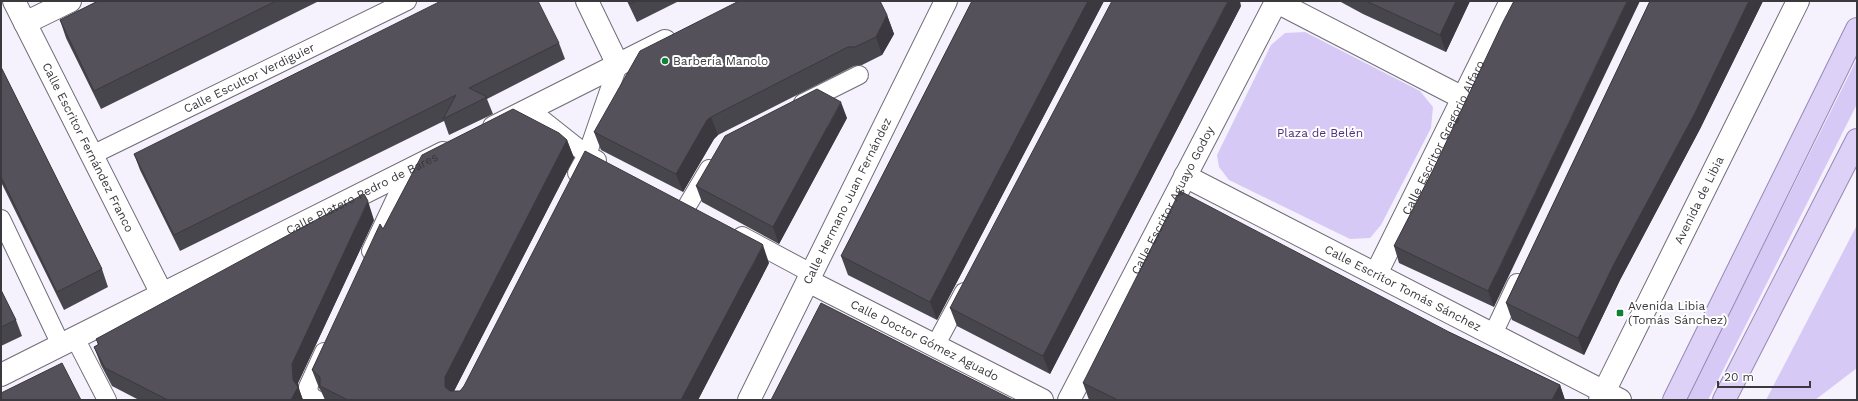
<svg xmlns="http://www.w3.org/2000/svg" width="1858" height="401" font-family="'Work Sans',sans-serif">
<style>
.green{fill:#d6c9f5}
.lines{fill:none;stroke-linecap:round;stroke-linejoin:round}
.pedestrian-casing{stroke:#706d77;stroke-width:20}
.minor-casing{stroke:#706d77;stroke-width:24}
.tertiary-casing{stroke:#706d77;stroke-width:24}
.primary-casing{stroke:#9588b4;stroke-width:24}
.pedestrian{stroke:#fff;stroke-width:18}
.minor{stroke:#fff;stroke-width:22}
.tertiary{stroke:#fff;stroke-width:22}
.primary{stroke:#ddd1f8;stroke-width:22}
.wall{fill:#48464d}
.shaded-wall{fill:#3b393f}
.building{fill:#54515a;stroke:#3b393f}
.poi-dot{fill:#108036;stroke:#fff;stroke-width:1.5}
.labels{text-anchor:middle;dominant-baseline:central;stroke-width:4;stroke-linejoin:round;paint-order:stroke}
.poi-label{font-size:12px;fill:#3a393d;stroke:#fff;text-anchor:start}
.street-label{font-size:12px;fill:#3a393d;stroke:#fff}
.park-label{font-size:12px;fill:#4f307e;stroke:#fff}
</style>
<rect width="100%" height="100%" fill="#f5f2fd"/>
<path class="green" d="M1305,32L1420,91L1433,107L1431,128L1381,225L1370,238L1350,239L1229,180L1219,167L1217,155L1271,45L1285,33Z
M1857,59V104L1708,400H1686Z
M1857,225V368L1815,400H1766Z"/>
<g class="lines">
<defs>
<g id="pedestrian">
<path d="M803,103L859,75"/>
<path d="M529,109L587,155L597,160"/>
<path id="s1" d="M92,155L407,1"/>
<path d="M577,173L587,155L618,65"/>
<path d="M687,206L709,169"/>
<path d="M1,219L61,345"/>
<path d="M742,236L811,273"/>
<path d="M371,251L409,170"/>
<path d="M1493,334L1517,283"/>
<path d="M75,338L107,400"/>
<path d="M935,346L964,292"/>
<path d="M317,400L310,396L308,387L324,352"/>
</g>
<g id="minor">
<path id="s2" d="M14,1L162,294"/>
<path d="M587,1L618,65"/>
<path d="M1275,1L1463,98"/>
<path d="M25,23L70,1"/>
<path d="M494,127L665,41"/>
<path id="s3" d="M1185,176L1620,400"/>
<path id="s4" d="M1376,274L1511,1"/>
<path id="s5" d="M808,281L1042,400"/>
<path id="s6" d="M1,375L443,153"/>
<path id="s7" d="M1069,400L1276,2"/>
</g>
<g id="tertiary">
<path id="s8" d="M749,400L946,1"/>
<path id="s9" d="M1600,400L1798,1"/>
</g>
<path id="primary" d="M1674,400L1857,29
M1724,400L1857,140"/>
</defs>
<use href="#pedestrian" class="pedestrian-casing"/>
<use href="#minor" class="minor-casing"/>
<use href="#tertiary" class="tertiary-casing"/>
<use href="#primary" class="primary-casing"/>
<use href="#pedestrian" class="pedestrian"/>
<use href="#minor" class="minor"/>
<use href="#tertiary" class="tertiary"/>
<use href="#primary" class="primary"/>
</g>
<path class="wall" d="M98,1H319L101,109L66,38L60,20Z
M627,1H679L637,22Z
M972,1H1104L937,320L848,275L841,256Z
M1339,1H1470L1446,52L1363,14Z
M1514,1L1494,307L1399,263L1394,246L1433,170Z
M1650,1H1763L1700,129L1620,280L1584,355L1512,320L1506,303Z
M1241,6L1050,374L957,326L950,308Z
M887,15L894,34L882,55L862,65L854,66L718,135L714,139L683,192L601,150L594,132Z
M559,43L565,59L487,99L493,114L449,135L444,121L180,251L140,170L134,154Z
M1,67L102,269L108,287L64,310L1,182Z
M847,118L779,244L702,202L696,186Z
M567,140L574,158L454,391H460L769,263L698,400H325L321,391L319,388L312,370L383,229Z
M374,220L298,383L299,389L303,400H139L112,386L101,365L94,347L98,345L96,339Z
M1,290L16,320L22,336L1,346Z
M1449,332L1560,385L1565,400H1089L1083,383Z"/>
<path class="shaded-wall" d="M1088,1H1104L937,320L930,302Z
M1228,1H1240L1241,6L1050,374L1043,356Z
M1456,1H1470L1446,52L1440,35Z
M1627,1H1640L1494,307L1488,291Z
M1749,1H1763L1700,129L1620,280L1584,355L1578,338L1614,264Z
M887,15L894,34L882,55L876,37Z
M841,102L847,118L779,244L773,227Z
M711,117L718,135L714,139L683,192L676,174L707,120Z
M567,140L574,158L452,395L445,387V377Z
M368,201L374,220L298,383L299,389L303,400H291L293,380L292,364Z
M763,245L769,263L698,400H681Z
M1560,385L1565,400H1552Z"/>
<path class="building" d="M98,1H276L94,91L60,20Z
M441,1H538L559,43L469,88L487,97L443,119L456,95L174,235L134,154Z
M629,1H636L630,4Z
M739,1H880L887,15L876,37L855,47H848L711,117L707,120L676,174L594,132L640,51Z
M972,1H1088L930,302L841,256Z
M1112,1H1228L1043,356L950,308Z
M1366,1H1456L1440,35Z
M1514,1H1627L1488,291L1394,246L1433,170L1503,22Z
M1650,1H1749L1695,113L1614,264L1578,338L1506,303Z
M1,67L102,269L57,292L1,177Z
M817,89L841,102L773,227L696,186L725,136Z
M513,109L559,133L567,140L445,377V387L450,391H460L464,386L585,151L762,244L763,245L681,400H348L320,386V377L312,370L380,224L383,229L422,155Z
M1180,191L1449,332L1560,385L1552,400H1118L1083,383Z
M364,194L368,201L292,364L293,380L298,387L291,400H168L105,368L94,347L99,344L96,339Z
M1,290L16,320L1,327Z
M821,303L1013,400H771Z
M62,363L81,400H1V393Z"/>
<g class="poi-dot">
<circle cx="665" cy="61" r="4"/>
<rect x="1616" y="309" width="8" height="8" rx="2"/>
</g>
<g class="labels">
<g class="poi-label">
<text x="673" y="61">Barbería Manolo</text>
<text x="1628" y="306">Avenida Libia<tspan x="1628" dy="14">(Tomás Sánchez)</tspan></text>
</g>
<g class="street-label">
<text stroke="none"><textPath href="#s1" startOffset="175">Calle Escultor Verdiguier</textPath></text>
<text stroke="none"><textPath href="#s4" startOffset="152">Calle Escritor Gregorio Alfaro</textPath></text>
<text stroke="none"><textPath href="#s2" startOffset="164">Calle Escritor Fernández Franco</textPath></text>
<text stroke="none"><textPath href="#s6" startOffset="404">Calle Platero Pedro de Bares</textPath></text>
<text stroke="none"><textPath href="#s8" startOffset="222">Calle Hermano Juan Fernández</textPath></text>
<text stroke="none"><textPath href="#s7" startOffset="225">Calle Escritor Aguayo Godoy</textPath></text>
<text stroke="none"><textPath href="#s9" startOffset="223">Avenida de Libia</textPath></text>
<text stroke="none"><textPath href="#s3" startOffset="245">Calle Escritor Tomás Sánchez</textPath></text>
<text stroke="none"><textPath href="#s5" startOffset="131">Calle Doctor Gómez Aguado</textPath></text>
</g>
<g class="park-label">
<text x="1320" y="133">Plaza de Belén</text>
</g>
</g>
<rect width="1858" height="401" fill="none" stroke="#3a393d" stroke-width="4"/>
<path d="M1718 381v6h92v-6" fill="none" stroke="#3a393d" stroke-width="2"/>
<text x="1724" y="381" font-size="12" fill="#3a393d" stroke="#ffffff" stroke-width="3" paint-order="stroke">20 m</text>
</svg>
